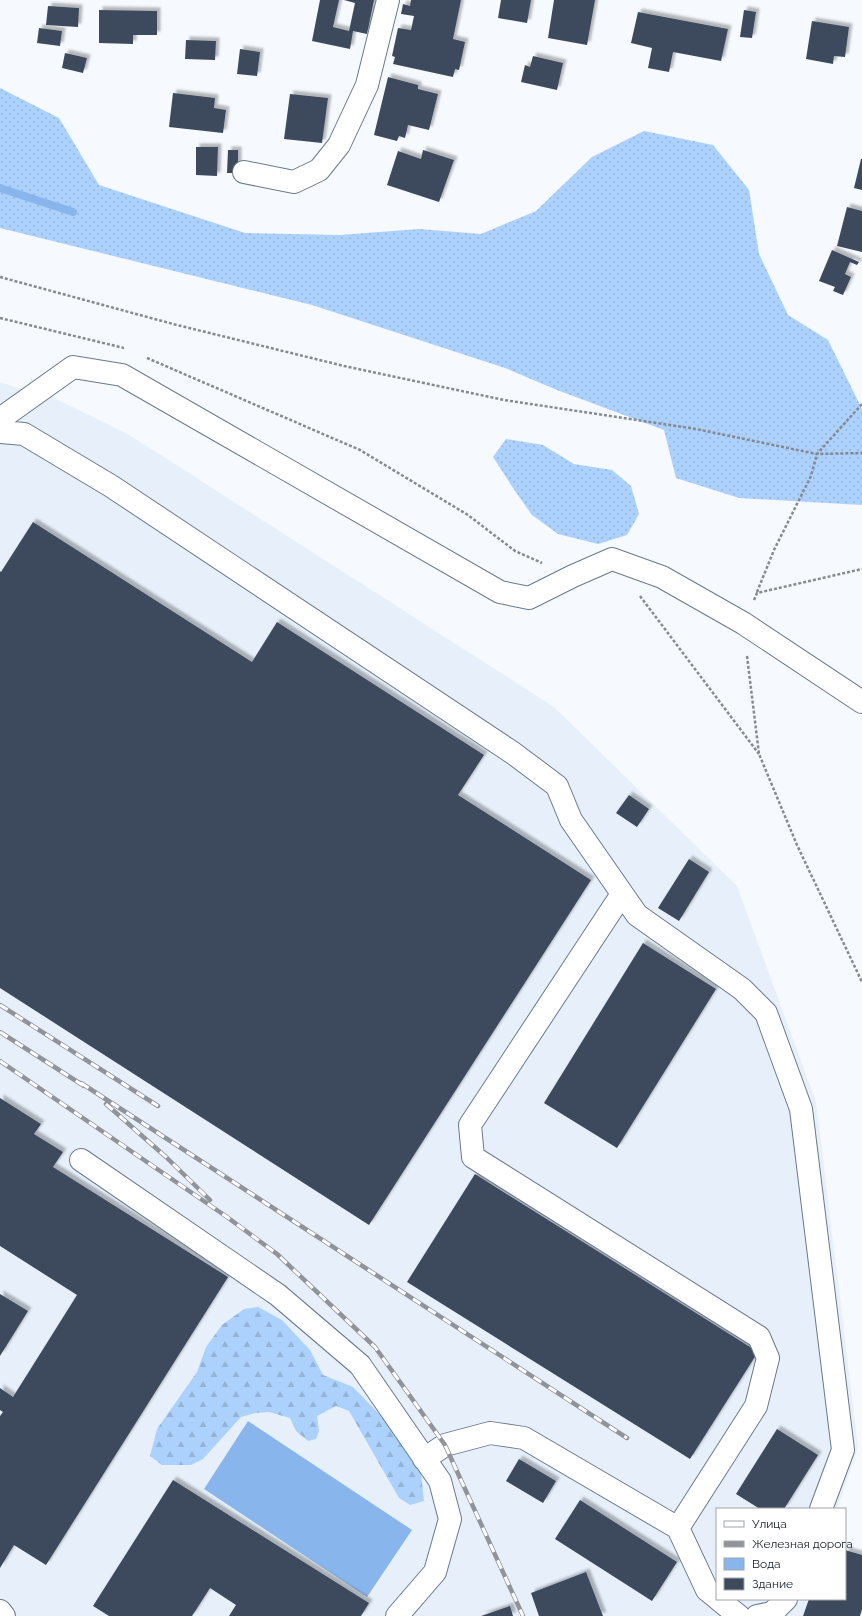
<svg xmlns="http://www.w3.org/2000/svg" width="862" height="1616" font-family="Raleway,sans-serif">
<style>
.built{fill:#e7f0fa}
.grass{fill:url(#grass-dots)}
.forest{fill:url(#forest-firs)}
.water{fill:#88b6ec}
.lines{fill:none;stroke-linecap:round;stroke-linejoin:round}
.stream{stroke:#88b6ec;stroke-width:8}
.building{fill:#3d4a5b;filter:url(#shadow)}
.minor-casing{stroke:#6a798b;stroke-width:24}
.path{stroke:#868a90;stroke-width:2.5;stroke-dasharray:3 2;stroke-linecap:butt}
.minor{stroke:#fff;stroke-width:22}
.rail-casing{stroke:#90949a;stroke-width:4.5}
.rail{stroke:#fff;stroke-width:3;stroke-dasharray:9;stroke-linecap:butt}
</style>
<defs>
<pattern id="grass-dots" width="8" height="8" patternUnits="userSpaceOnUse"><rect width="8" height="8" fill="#acd1fd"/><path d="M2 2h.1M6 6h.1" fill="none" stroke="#93b3d9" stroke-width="1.8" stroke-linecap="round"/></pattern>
<pattern id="forest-firs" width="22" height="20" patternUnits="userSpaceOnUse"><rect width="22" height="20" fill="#acd1fd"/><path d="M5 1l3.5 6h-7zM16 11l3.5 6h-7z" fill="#93b3d9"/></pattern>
<filter id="shadow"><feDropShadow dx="3.5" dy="-3.5" stdDeviation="1" flood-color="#0004"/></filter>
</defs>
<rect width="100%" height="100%" fill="#f6f9fd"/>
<path class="built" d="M31,379L52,397L131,436L554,707L737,886L816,1102L858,1447L837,1509H717V1599H809L803,1616H0V382L25,390Z"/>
<path class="grass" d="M0,88L59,118L99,185L245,233L340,235L419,229L481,234L536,211L592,157L644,131L713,145L749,190L759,254L788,315L828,340L862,409V505L739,498L676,478L664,430L557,390L505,368L312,305L0,228Z
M506,439L543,445L574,464L612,470L631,486L639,514L627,535L598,544L558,534L532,515L515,491L493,457Z"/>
<path class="forest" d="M258,1307L282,1320L310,1350L323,1375L353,1387L391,1426L421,1473L424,1501L410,1505L399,1498L349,1411L336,1406L317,1416L319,1431L316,1439L308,1441L296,1431L290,1418L269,1412L255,1413L241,1417L203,1459L191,1465H162L150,1456L157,1429L197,1372L206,1347L222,1325L244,1309Z"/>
<path class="water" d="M248,1421L412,1530L367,1597L204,1489Z"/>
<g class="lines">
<path class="stream" d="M0,188L73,212"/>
</g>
<path class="building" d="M320,0H339L333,27L349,31L355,3L344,0H374L367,34L353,31L350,49L312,41Z
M411,0H461L453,39L465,42L459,70L455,69L453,77L393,64L395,57L392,56L398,28L411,30L414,16L401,14L403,4L410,6Z
M501,0H531L527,23L498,18Z
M554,0H595L587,45L548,38Z
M48,6L79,8L78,27L46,25Z
M99,10L157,11V35H133V44L99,43Z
M744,10L756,12L752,38L740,37Z
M638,12L728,29L721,61L673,52L669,72L648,68L652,48L631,43Z
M812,21L849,27L845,57L834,56L833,64L806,59Z
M39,28L62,31L60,46L37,43Z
M186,40L216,41L215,60L185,59Z
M240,49L260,52L257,76L237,74Z
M65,53L87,58L83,73L62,68Z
M533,56L563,63L557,90L521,82L525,65L530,67Z
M388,77L418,85V89L438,94L429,130L408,125L405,138L399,136L397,141L374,135Z
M173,93L215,98L214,108L226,110L223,133L169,127Z
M290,94L328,98L322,143L284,139Z
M196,147H218L217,176L196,175Z
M228,150H238V173H227Z
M423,150L454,160L439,202L387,185L398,151L421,159Z
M861,159H862V190L854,188Z
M847,207L862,211V252L837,246Z
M832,250L859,262L857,265L850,262L845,274L851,277L843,295L833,291L835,287L819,281Z
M33,522L252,662L277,622L484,755L458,795L591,880L369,1225L0,988V571L1,572Z
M629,795L649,809L637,827L616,813Z
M689,859L709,872L679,921L658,908Z
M643,943L716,989L617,1148L544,1103Z
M0,1098L41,1124L34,1134L63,1152L53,1167L228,1277L46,1565L14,1545L0,1568V1416L3,1412L0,1410V1388L13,1397L77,1295L0,1246Z
M475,1174L758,1352L690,1459L407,1282Z
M0,1294L28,1311L0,1356Z
M777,1429L818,1455L784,1509H760L736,1494Z
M519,1459L556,1481L543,1503L506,1481Z
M173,1480L369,1603L361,1616H229L236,1605L210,1588L192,1616H109L93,1606Z
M580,1500L677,1562L652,1601L555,1539Z
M845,1550L862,1555V1609L860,1616H803L809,1599H845Z
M586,1572L603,1616H539L531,1593Z
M510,1606L513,1616H481Z"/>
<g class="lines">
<defs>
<path id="minor" d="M244,172L294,182L319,170L339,145L367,85L388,0
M0,419L73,367L122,375L500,592L529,598L573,576L612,559L662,577L743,623L862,702
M0,432L24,434L111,486L513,753L557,786L571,820L637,915L742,989L766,1013L801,1109L843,1450L821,1509
M622,894L470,1125L473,1157L759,1337L768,1358L756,1406L678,1528
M81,1160L278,1295L360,1365L440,1481L450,1519L435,1572L397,1616
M424,1459L445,1445L490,1433L524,1438L678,1528L707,1590L717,1598
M718,1599L739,1616
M0,1611L4,1616
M757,1616L772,1613L786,1599"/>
</defs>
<use href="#minor" class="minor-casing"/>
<path class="path" d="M0,277L173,324L344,366L504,400L696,429L817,454L862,453
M0,318L124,348
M147,358L360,450L468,515L515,551L542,563
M757,592L774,550L811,476L817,454L862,404
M640,596L759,754
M754,600L757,593L862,569
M747,656L759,754L797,845L862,982"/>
<use href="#minor" class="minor"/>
<defs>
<path id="rail" d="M0,1005L158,1106
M0,1032L84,1086
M0,1061L227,1217L277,1254L375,1347L445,1445L523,1616
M81,1083L627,1438
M106,1104L166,1157L210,1200"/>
</defs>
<use href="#rail" class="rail-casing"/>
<use href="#rail" class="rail"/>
</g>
<rect x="716" y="1508" width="130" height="92" fill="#ffffff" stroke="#a2a4a7"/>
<rect x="724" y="1521" width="20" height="6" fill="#ffffff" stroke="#a2a4a7"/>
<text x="752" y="1528" font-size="12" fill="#161c23">Улица</text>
<rect x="724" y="1541" width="20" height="6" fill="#90949a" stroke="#a2a4a7"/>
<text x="752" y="1548" font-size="12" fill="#161c23">Железная дорога</text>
<rect x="724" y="1558" width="20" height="12" fill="#88b6ec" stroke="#a2a4a7"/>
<text x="752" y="1568" font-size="12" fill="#161c23">Вода</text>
<rect x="724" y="1578" width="20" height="12" fill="#3d4a5b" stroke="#a2a4a7"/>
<text x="752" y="1588" font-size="12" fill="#161c23">Здание</text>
</svg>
